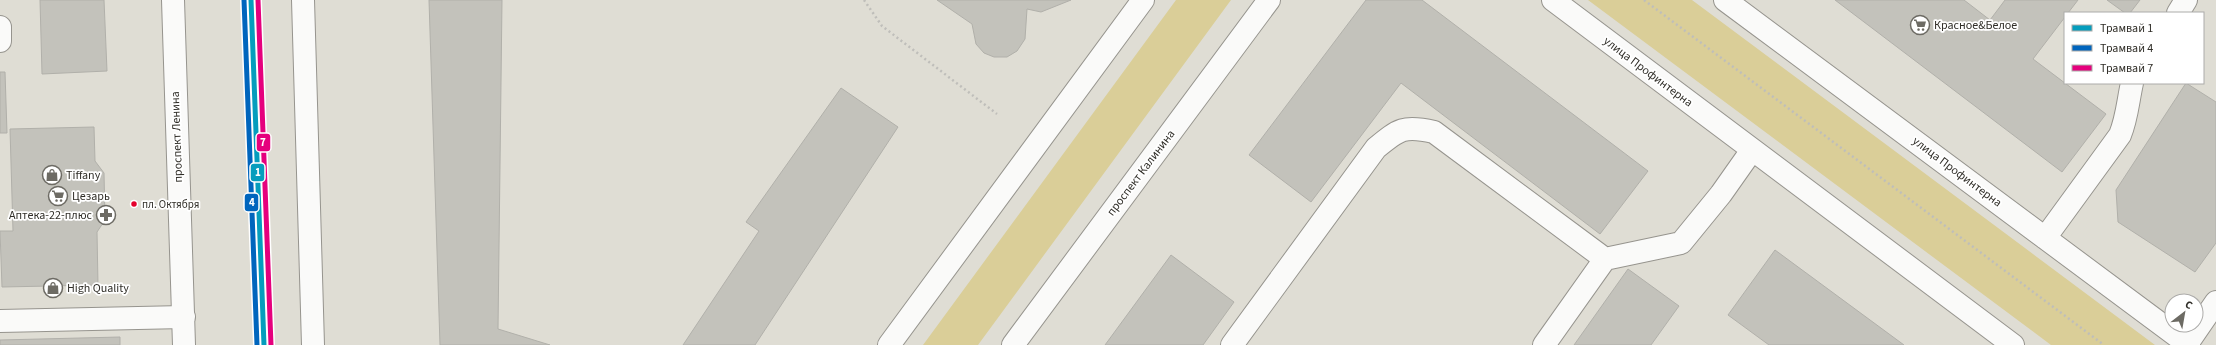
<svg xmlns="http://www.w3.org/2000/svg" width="2216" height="345" font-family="'Source Sans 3',sans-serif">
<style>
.green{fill:#dace98}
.building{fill:#c3c2bb;stroke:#b1b0aa}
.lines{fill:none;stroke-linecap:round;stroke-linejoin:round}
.minor-casing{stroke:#96948e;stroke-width:24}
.major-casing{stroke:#96948e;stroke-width:24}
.path{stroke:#bfbeba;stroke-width:2.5;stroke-dasharray:2 3;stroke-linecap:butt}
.minor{stroke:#fafaf9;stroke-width:22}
.major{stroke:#fafaf9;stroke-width:22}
.tram-1-casing{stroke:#fff;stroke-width:8}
.tram-2-casing{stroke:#fff;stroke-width:8}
.tram-3-casing{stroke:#fff;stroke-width:8}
.tram-1{stroke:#059dbd;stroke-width:5}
.tram-2{stroke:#0065bd;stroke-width:5}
.tram-3{stroke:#e5007d;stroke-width:5}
.bus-dot{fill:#e4002b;stroke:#fff;stroke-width:1.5}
.labels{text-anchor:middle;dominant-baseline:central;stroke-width:3.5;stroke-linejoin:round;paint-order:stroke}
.bus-label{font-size:11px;fill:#302e28;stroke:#fff;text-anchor:start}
.poi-label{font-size:12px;fill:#302e28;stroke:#fff;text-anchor:start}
.street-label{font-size:12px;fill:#302e28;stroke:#fff}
.line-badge{stroke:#fff;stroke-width:1.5}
.badge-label{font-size:11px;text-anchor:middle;font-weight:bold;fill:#fff}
</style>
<rect width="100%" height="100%" fill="#dfddd4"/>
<path class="green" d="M1176,0H1231L978,345H923Z
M1588,0H1692L2155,345H2051Z"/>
<path class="building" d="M40,0H104L107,71L42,74Z
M429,0H502L498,329L550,345H440Z
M937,0H1071L1041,12L1027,9L1025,39L1017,51L1007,57H994L984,53L976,44L972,24Z
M1366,0H1422L1648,171L1600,234L1401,83L1311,202L1249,155Z
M1835,0H1964L1990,20L2005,0H2078L2068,13H2065V17L2033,59L2106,114L2062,172Z
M2107,0H2140L2130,13H2125Z
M0,72H5L7,133H0Z
M2186,83L2216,102V243L2195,272L2118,222L2116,190Z
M841,88L898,127L755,345H683L759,231L746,222Z
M94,127L95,161L104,173L105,220L97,232L98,285L2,287L0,231H13L10,129Z
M1775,250L1904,345H1769L1728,315Z
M1171,255L1234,302L1203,345H1105Z
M1628,269L1679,306L1651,345H1574Z
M120,337V345H0V340Z"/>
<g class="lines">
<defs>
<path id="minor" d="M1553,0L2013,345
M1725,0L2189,345
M2178,13L2186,0
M0,27V41
M2045,238L2120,135C2127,118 2128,101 2132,83
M0,321L184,317
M2187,344L2216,302
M1232,345L1376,148C1399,129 1404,125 1434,132L1605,259
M1544,345L1605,259L1681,243L1721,194L1752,150"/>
<path id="major" d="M173,0L184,345
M303,0L313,345
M889,345L1143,0
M1013,345L1269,0"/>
</defs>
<use href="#minor" class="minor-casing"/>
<use href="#major" class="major-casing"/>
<path class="path" d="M864,0L882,26L997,114
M1644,0L2104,345"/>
<use href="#minor" class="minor"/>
<use href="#major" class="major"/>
<defs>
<path id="tram-1" d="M251,0L264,345"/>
<path id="tram-2" d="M244,0L257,345"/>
<path id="tram-3" d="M258,0L271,345"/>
</defs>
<use href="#tram-1" class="tram-1-casing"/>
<use href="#tram-2" class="tram-2-casing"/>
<use href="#tram-3" class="tram-3-casing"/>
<use href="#tram-1" class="tram-1"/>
<use href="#tram-2" class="tram-2"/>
<use href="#tram-3" class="tram-3"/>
</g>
<defs>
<symbol id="supermarket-ring" viewBox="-11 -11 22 22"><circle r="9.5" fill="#fff" stroke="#6d6b64" stroke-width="1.5"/><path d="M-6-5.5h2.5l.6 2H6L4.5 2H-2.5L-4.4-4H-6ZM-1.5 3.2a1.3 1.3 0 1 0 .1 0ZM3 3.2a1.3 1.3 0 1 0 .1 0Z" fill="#6d6b64"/></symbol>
<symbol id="shop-ring" viewBox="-11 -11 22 22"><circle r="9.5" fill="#fff" stroke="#6d6b64" stroke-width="1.5"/><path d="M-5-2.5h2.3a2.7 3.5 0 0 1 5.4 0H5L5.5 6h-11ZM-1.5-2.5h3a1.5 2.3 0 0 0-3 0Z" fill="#6d6b64"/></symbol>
<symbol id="pharmacy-ring" viewBox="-11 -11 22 22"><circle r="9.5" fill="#fff" stroke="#6d6b64" stroke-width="1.5"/><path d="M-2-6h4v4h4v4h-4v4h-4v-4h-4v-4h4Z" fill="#6d6b64"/></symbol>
</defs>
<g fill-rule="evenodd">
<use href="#supermarket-ring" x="1909" y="14" width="22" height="22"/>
<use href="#shop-ring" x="41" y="164" width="22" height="22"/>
<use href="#supermarket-ring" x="47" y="185" width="22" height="22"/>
<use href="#pharmacy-ring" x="95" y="204" width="22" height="22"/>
<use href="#shop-ring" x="42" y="277" width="22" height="22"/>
</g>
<circle class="bus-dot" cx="134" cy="204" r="3.5"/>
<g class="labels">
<g class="bus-label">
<text x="142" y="204">пл. Октября</text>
</g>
<g class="poi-label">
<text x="1934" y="25">Красное&amp;Белое</text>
<text x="66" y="175">Tiffany</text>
<text x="72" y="196">Цезарь</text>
<text x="92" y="215" text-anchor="end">Аптека-22-плюс</text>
<text x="67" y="288">High Quality</text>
</g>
<g class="street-label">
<text transform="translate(1648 72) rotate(37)">улица Профинтерна</text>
<text transform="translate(177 137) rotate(-92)">проспект Ленина</text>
<text transform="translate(1957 172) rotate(37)">улица Профинтерна</text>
<text transform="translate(1141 173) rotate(-53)">проспект Калинина</text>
</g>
</g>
<g class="line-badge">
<rect x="256" y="133" width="15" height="19" rx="4" fill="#e5007d"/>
<rect x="250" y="163" width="15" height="19" rx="4" fill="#059dbd"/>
<rect x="244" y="193" width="15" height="19" rx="4" fill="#0065bd"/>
</g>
<g class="badge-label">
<text x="263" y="146">7</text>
<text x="258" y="176">1</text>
<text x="252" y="206">4</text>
</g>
<rect x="2064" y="12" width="140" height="72" fill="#ffffff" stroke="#acaba9"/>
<rect x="2072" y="25" width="20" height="6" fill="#059dbd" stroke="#acaba9"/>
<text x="2100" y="32" font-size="12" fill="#302e28">Трамвай 1</text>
<rect x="2072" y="45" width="20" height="6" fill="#0065bd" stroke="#acaba9"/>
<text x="2100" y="52" font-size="12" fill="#302e28">Трамвай 4</text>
<rect x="2072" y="65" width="20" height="6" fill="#e5007d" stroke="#acaba9"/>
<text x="2100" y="72" font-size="12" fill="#302e28">Трамвай 7</text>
<g transform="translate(2184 313) rotate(31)"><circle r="19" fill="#ffffff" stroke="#acaba9"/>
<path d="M0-3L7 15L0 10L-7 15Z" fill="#6d6b64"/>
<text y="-6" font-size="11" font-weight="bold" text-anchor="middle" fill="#302e28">С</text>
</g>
</svg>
